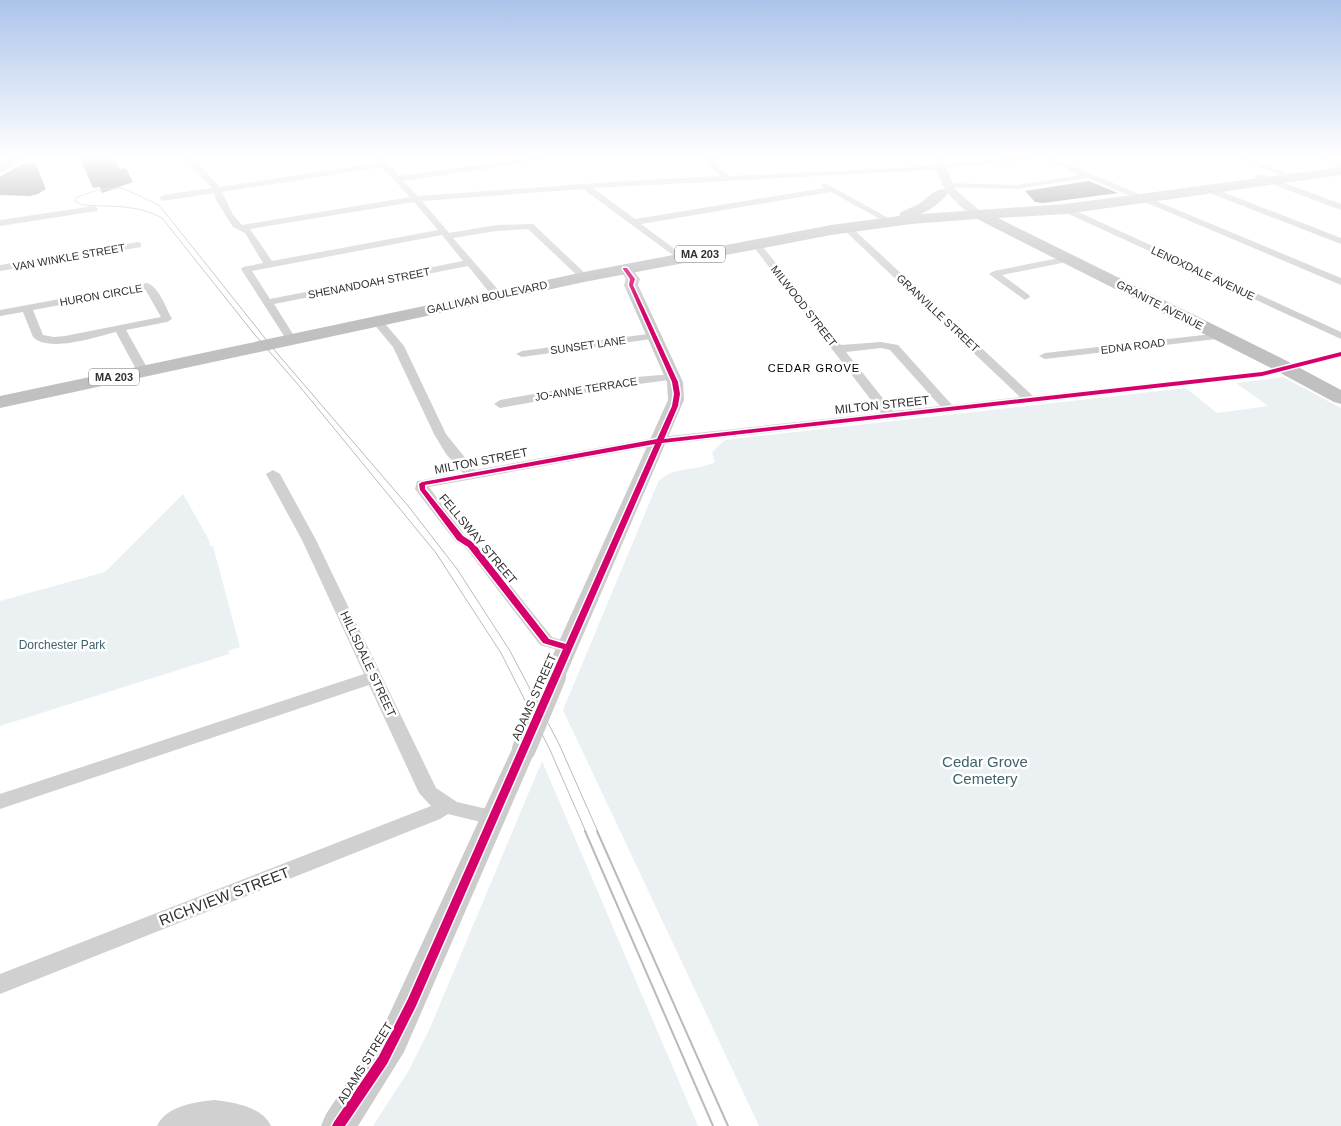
<svg xmlns="http://www.w3.org/2000/svg" width="1341" height="1126" font-family="Arial,sans-serif">
<style>
.green{fill:#ebf1f2}
.building{fill:#808080}
.lines{fill:none;stroke-linecap:round;stroke-linejoin:round}
.street{fill:#d0d0d0;fill-rule:evenodd}
.secondary{fill:#ccc;fill-rule:evenodd}
.primary{fill:#c6c6c6;fill-rule:evenodd}
.highway{fill:#c0c0c0;fill-rule:evenodd}
.tram-far1{stroke:#bababa;stroke-width:1}
.tram{stroke:#bababa;stroke-width:2}
.secondary-bridge{stroke:#ccc;stroke-width:24}
.cycleway-casing{stroke:#fff;stroke-width:3}
.cycleway{fill:#d6006c;fill-rule:evenodd}
.labels{text-anchor:middle;dominant-baseline:central;stroke-width:5;stroke-linejoin:round;paint-order:stroke}
.shield{fill:#fff;stroke:#6f6f6f;stroke-width:1}
.shield-label{font-size:11px;font-weight:bold;fill:#313131}
.far-street-label{font-size:11px;fill:#313131;stroke:#fff}
.far-neighbourhood-label{font-size:11px;letter-spacing:1px;fill:#000;stroke:#fff}
.street-label{font-size:12px;fill:#313131;stroke:#fff}
.park-label{font-size:12px;fill:#3f626c;stroke:#fff}
.near-park-label{font-size:15px;fill:#3f626c;stroke:#fff}
.near-street-label{font-size:15px;fill:#313131;stroke:#fff}
</style>
<rect width="100%" height="100%" fill="#fff"/>
<path class="green" d="M1283,377L1341,408V1126H759L563,710L658,482C674,465 696,472 715,462L712,452L725,440L1186,388L1217,413L1268,406L1236,383Z
M183,494L209,540L210,546H213L240,647L228,651L229,654L0,726V601L105,572Z
M542,761L698,1126H373L409,1070L430,1028Z"/>
<path class="building" d="M80,158H114L120,169L126,168L133,182L102,193L100,187L93,188Z
M35,162L46,189L38,194L29,196L0,195V177L20,165Z
M1089,181L1118,193L1043,203L1035,202L1025,191Z"/>
<g class="lines">
<path class="street" d="M184,158H192L220,187L378,163L374,158H382L399,176L530,158H548L544,160L403,181L418,196L611,182L720,176L704,160L708,158H726L725,160L714,161L729,176L914,167L1009,158H1034L1030,160L914,171L593,188L635,219L824,188L821,185L825,183L894,221L890,224L887,223L831,192L641,224L684,256L686,258L681,261L583,189L422,201L449,233L496,225L533,224L589,277L584,280L581,279L528,229L496,231L453,238L501,293V297H493L468,266L274,304L296,339L291,342L286,339L241,269L243,267L263,263L245,233L233,227L216,200L214,193L163,201L159,198L163,195L212,188ZM382,167L410,197L242,225L233,215L222,192ZM414,202L438,230L272,261L250,229ZM442,235L463,261L270,299L252,271Z
M1043,158H1053L1341,278V285L1088,178L1017,189L945,187L941,185L945,183L1017,185L1080,175Z
M1237,158H1247L1288,173L1281,175Z
M1317,158H1327L1341,162V167Z
M1255,174H1261L1341,204V210L1255,178Z
M1204,187H1210L1341,238V244L1204,191Z
M94,206L98,209L97,211L0,226V220Z
M1065,206L1341,332V339L1062,211L1061,209Z
M846,224L849,225L1033,396L1262,371L1341,351V357L1262,377L659,445L429,487L465,535L476,542L552,637L574,644L576,648L574,652L568,653L540,645L466,548L455,541L415,489L417,481L463,473L446,454L434,434L393,347L373,323L372,321L373,319H381L404,346L446,434L475,470L659,437L881,413L753,246L751,244L756,241L759,242L841,345L881,342L898,345L952,405L1020,397L843,229V225ZM881,348L890,350L940,406L893,411L846,352Z
M138,242L141,243V247L0,271V265Z
M1069,256L1074,259L1072,261L1002,275L1029,295L1030,297L1025,300L989,274L994,271Z
M147,283C159,287 166,308 172,319L167,322L126,330L149,371L143,374L137,371L116,332C96,337 49,353 33,337L23,312L0,316V310ZM145,289L161,317L65,336L54,337L43,335L33,310Z
M655,333L659,334L660,336L659,338L522,357L516,354L522,351Z
M1221,333L1225,334L1226,336L1225,338L1045,359L1039,356L1045,353Z
M673,374L679,377L677,379L624,386L500,408L494,404L500,400L624,378Z
M273,470L280,474L316,540L436,788L457,802L500,812L503,817L500,822L493,825L448,814L440,819L0,994V974L431,806L419,793L369,685L0,809V794L364,674L302,540L266,474Z
M214,1100C233,1102 263,1107 271,1126H157C166,1106 195,1102 214,1100Z"/>
<path class="secondary" d="M933,158H943L955,189L981,212L983,214L981,216H973C949,198 941,188 933,158Z
M625,265L630,266L640,279L638,285L683,382L684,400L565,677L562,683L554,685L546,683L543,677L668,400L667,382L624,285L626,279L619,269Z
M524,740L533,743L536,749L404,1052L358,1126H321L326,1114L382,1030L512,749L515,743Z"/>
<path class="primary" d="M12,158H26L0,173V164Z"/>
<path class="highway" d="M1341,167V175L1065,214L998,218L1285,360L1341,390V404L1334,402L1271,368L977,219L911,224L831,235L584,282L0,408V396L584,272L831,225L899,216L901,212C907,209 913,207 919,204C929,198 934,187 946,190L948,193C941,202 932,209 921,214L1065,204Z"/>
<path class="tram-far1" d="M586,832L550,750L501,653L436,553L301,388L255,335L162,218C137,204 110,207 82,205L75,201L77,197L97,190L122,188L159,205L276,352L409,507L457,569L510,651L559,744L598,832"/>
<path class="tram" d="M585,831L713,1126
M597,831L728,1126"/>
<path class="secondary-bridge" d="M524,749L554,677"/>
<defs>
<path id="cycleway" d="M623,268H627L635,279L633,285L678,382L680,394L678,406L664,439L1262,372L1341,352V356L1262,376L662,443L416,1006L387,1064L345,1126H332L334,1122L379,1056L408,999L563,649L543,643L468,547L457,540L420,490L419,484L422,482L657,439L672,406L674,394L672,382L629,285L630,279L623,269ZM655,444L566,644L549,639L474,543L463,536L425,489V485Z"/>
</defs>
<use href="#cycleway" class="cycleway-casing"/>
<use href="#cycleway" class="cycleway"/>
</g>
<linearGradient id="sky" x2="0" y2="1"><stop stop-color="#acc4eb"/><stop offset="0.5" stop-color="#fff"/><stop offset="1" stop-color="#fff" stop-opacity="0"/></linearGradient>
<rect width="1341" height="315" fill="url(#sky)"/>
<g class="labels">
<g class="shield">
<rect x="675" y="245.5" width="50" height="17" rx="4"/>
<rect x="89" y="368.5" width="50" height="17" rx="4"/>
</g>
<g class="shield-label">
<text x="700" y="254">MA 203</text>
<text x="114" y="377">MA 203</text>
</g>
<g class="far-street-label">
<text transform="translate(69 257) rotate(-10)">VAN WINKLE STREET</text>
<text transform="translate(1203 273) rotate(25)">LENOXDALE AVENUE</text>
<text transform="translate(369 283) rotate(-11)">SHENANDOAH STREET</text>
<text transform="translate(101 295) rotate(-10)">HURON CIRCLE</text>
<text transform="translate(487 297) rotate(-12)">GALLIVAN BOULEVARD</text>
<text transform="translate(1160 305) rotate(27)">GRANITE AVENUE</text>
<text transform="translate(804 306) rotate(52)">MILWOOD STREET</text>
<text transform="translate(938 313) rotate(43)">GRANVILLE STREET</text>
<text transform="translate(588 345) rotate(-8)">SUNSET LANE</text>
<text transform="translate(1133 346) rotate(-7)">EDNA ROAD</text>
<text transform="translate(586 389) rotate(-9)">JO-ANNE TERRACE</text>
</g>
<g class="far-neighbourhood-label">
<text x="814" y="368">CEDAR GROVE</text>
</g>
<g class="street-label">
<text transform="translate(882 405) rotate(-6)">MILTON STREET</text>
<text transform="translate(481 461) rotate(-11)">MILTON STREET</text>
<text transform="translate(478 539) rotate(50)">FELLSWAY STREET</text>
<text transform="translate(368 664) rotate(65)">HILLSDALE STREET</text>
<text transform="translate(534 697) rotate(-66)">ADAMS STREET</text>
<text transform="translate(365 1063) rotate(-58)">ADAMS STREET</text>
</g>
<g class="park-label">
<text x="62" y="645">Dorchester Park</text>
</g>
<g class="near-park-label">
<text x="985" y="761">Cedar Grove<tspan x="985" dy="17">Cemetery</tspan></text>
</g>
<g class="near-street-label">
<text transform="translate(224 896) rotate(-21)">RICHVIEW STREET</text>
</g>
</g>
</svg>
